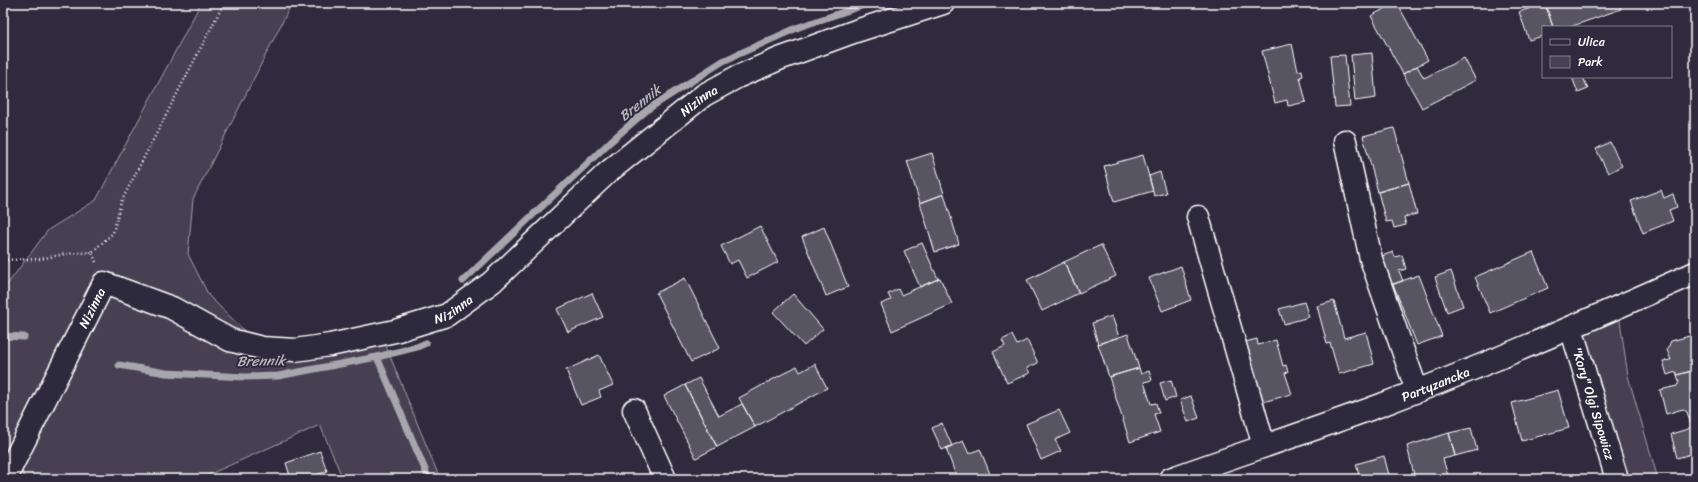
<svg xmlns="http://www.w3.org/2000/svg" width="1698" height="482" font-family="Sriracha,sans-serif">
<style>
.green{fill:#464152;stroke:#a2a0a8}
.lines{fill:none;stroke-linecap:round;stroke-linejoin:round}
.stream{stroke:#a7a6ad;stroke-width:7}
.building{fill:#595564;stroke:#fff}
.minor-casing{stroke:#fff;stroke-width:25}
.major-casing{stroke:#fff;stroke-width:25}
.path{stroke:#fff;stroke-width:2.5;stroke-dasharray:1 3;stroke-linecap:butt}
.minor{stroke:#2f2a3d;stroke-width:22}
.major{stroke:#2f2a3d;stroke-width:22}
.labels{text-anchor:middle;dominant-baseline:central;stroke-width:4;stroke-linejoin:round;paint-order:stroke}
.street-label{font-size:13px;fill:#fff;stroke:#2f2a3d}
.water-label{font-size:14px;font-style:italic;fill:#b6b4bb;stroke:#2f2a3d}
</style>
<rect width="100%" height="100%" fill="#2f2a3d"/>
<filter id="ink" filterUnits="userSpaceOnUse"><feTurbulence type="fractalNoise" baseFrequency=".025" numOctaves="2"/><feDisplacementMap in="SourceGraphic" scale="8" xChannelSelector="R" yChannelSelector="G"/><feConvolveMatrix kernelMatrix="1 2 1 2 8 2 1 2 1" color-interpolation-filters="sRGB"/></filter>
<g filter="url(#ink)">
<path class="green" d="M201,3H292L193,199L188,254L209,296L262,348L381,334L440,479H343L320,425L199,479H25L17,456L3,479V290L48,230L96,200Z
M1618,307L1628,376L1658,479H1617L1571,328Z"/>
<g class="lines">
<path class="stream" d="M463,281L611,141L648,109L723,61L799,27L870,3
M3,336L24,337
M377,357L429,479
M119,365L166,373L245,377L278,376L377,357L417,347L426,343"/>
</g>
<path class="building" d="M1395,3H1397L1428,60L1403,74L1371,16Z
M1545,3H1619L1621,9L1570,27H1553Z
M1545,3L1553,27H1543V36L1529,40L1519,12Z
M1292,44L1298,71L1302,70L1303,76L1300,77L1306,102L1288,106L1287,100L1275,103L1262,51Z
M1372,53L1376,98L1355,101L1351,55Z
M1345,55L1350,106L1335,107L1330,56Z
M1464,58L1476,80L1422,108L1403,74L1417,66L1424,78Z
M1572,77H1583L1588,89L1578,93Z
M1394,128L1409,183L1378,192L1363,136Z
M1610,142L1622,166L1608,173L1596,149Z
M932,153L944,194L920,203L907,161Z
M1143,155L1153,191L1114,202L1104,166Z
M1160,172L1166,193L1154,196L1149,176Z
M1409,183L1417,214L1404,217L1406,225L1394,228L1392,221L1386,222L1378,192Z
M1661,190L1664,198L1673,194L1677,207L1669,210L1673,221L1643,233L1631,201Z
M944,194L959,244L935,252L920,203Z
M760,226L778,262L747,278L738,260L730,264L721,246Z
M824,227L848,287L826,296L802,237Z
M922,243L938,279L920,287L904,251Z
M1101,245L1116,276L1079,293L1064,262Z
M1393,252L1395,257L1402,255L1406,269L1399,271L1403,281L1388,286L1379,257Z
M1533,252L1548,288L1490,313L1475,277Z
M1064,262L1079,293L1042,311L1027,280Z
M1181,266L1191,300L1162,311L1149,278Z
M1451,271L1463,306L1447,312L1435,277Z
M1419,275L1442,336L1417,345L1393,284Z
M685,278L720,348L691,362L656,293Z
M940,278L952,304L892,331L881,304L891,300L888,294L898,289L901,295Z
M592,293L603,317L568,332L557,309Z
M793,294L823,329L804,346L773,312Z
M1334,301L1344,338L1366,332L1374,364L1339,374L1330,343L1327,344L1317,306Z
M1304,302L1309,317L1284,324L1279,309Z
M1112,316L1119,337L1098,344L1092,323Z
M1695,331V370L1677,375L1676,372L1667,375L1663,361L1671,360L1667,350L1671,341L1693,335L1691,332Z
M1128,334L1139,368L1109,377L1098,344Z
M1012,335L1017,345L1027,340L1038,363L1027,368L1030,373L1007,383L993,352L1005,346L1002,340Z
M1257,339L1258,345L1276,340L1283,366L1286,365L1288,372L1285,373L1292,394L1263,402L1245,342Z
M599,355L613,385L599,391L601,397L581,405L566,370Z
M815,364L827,388L755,427L739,398L797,366L800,372Z
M1139,368L1141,374L1149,371L1152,380L1144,382L1151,404L1156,403L1159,413L1154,414L1160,432L1130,442L1109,377Z
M1695,370V417L1689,418L1687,412L1683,409L1666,414L1660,390L1677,386L1679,382L1677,375Z
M699,378L719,416L742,404L755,427L717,447L685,385Z
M1171,380L1176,397L1165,401L1160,383Z
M685,385L717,447L696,458L664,396Z
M1558,390L1569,428L1522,441L1512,403Z
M1191,396L1199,418L1188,422L1180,400Z
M1059,410L1070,433L1055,440L1061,451L1041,460L1026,424Z
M1695,417V453L1677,458L1671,434L1688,429L1691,426L1689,418Z
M942,423L952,446L942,450L932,428Z
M1471,428L1477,450L1455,456L1449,433Z
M1449,433L1455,456L1443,459L1449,479H1415L1407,446Z
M963,441L969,454L980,449L992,479H957L946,448Z
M320,451L327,471L306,479H291L286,463Z
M1384,456L1390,479H1360L1356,464Z"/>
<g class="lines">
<defs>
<g id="minor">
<path d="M1345,141L1371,259L1417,391"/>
<path d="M1198,217L1264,446"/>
<path id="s1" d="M1571,328L1617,479"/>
<path d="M634,410L665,479"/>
<path id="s2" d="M7,479L11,467L104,283L172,308L230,340L262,348L295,350L330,345L395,331L447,315L492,282L607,173L704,95L737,77L779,59L856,31L943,3"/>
</g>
<g id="major">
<path id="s3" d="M1170,479C1240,454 1311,431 1381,405C1487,365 1591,319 1695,273"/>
</g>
</defs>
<use href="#minor" class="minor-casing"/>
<use href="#major" class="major-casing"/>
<path class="path" d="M3,260L40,259L65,254L92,252
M96,262L92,252L113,233L121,202L224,3"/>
<use href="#minor" class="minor"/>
<use href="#major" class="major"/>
</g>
</g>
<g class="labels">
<g class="street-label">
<text stroke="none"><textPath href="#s2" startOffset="911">Nizinna</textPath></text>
<text stroke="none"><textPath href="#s2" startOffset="191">Nizinna</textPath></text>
<text stroke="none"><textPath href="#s2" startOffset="588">Nizinna</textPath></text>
<text stroke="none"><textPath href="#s3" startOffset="282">Partyzancka</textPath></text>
<text stroke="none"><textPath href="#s1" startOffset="79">"Kory" Olgi Sipowicz</textPath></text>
</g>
<g class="water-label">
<text transform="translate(640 103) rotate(-38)">Brennik</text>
<text transform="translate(261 361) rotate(-1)">Brennik</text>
</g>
</g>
<rect width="1698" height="482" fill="none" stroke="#2f2a3d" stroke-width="16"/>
<rect x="8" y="8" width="1682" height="466" fill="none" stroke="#fff" stroke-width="1.5" filter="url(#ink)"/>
<rect x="1542" y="26" width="130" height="52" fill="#2f2a3d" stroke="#827f8b"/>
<rect x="1550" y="39" width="20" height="6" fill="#2f2a3d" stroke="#827f8b"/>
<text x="1578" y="46" font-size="12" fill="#ffffff">Ulica</text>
<rect x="1550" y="56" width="20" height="12" fill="#464152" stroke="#827f8b"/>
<text x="1578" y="66" font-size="12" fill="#ffffff">Park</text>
</svg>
